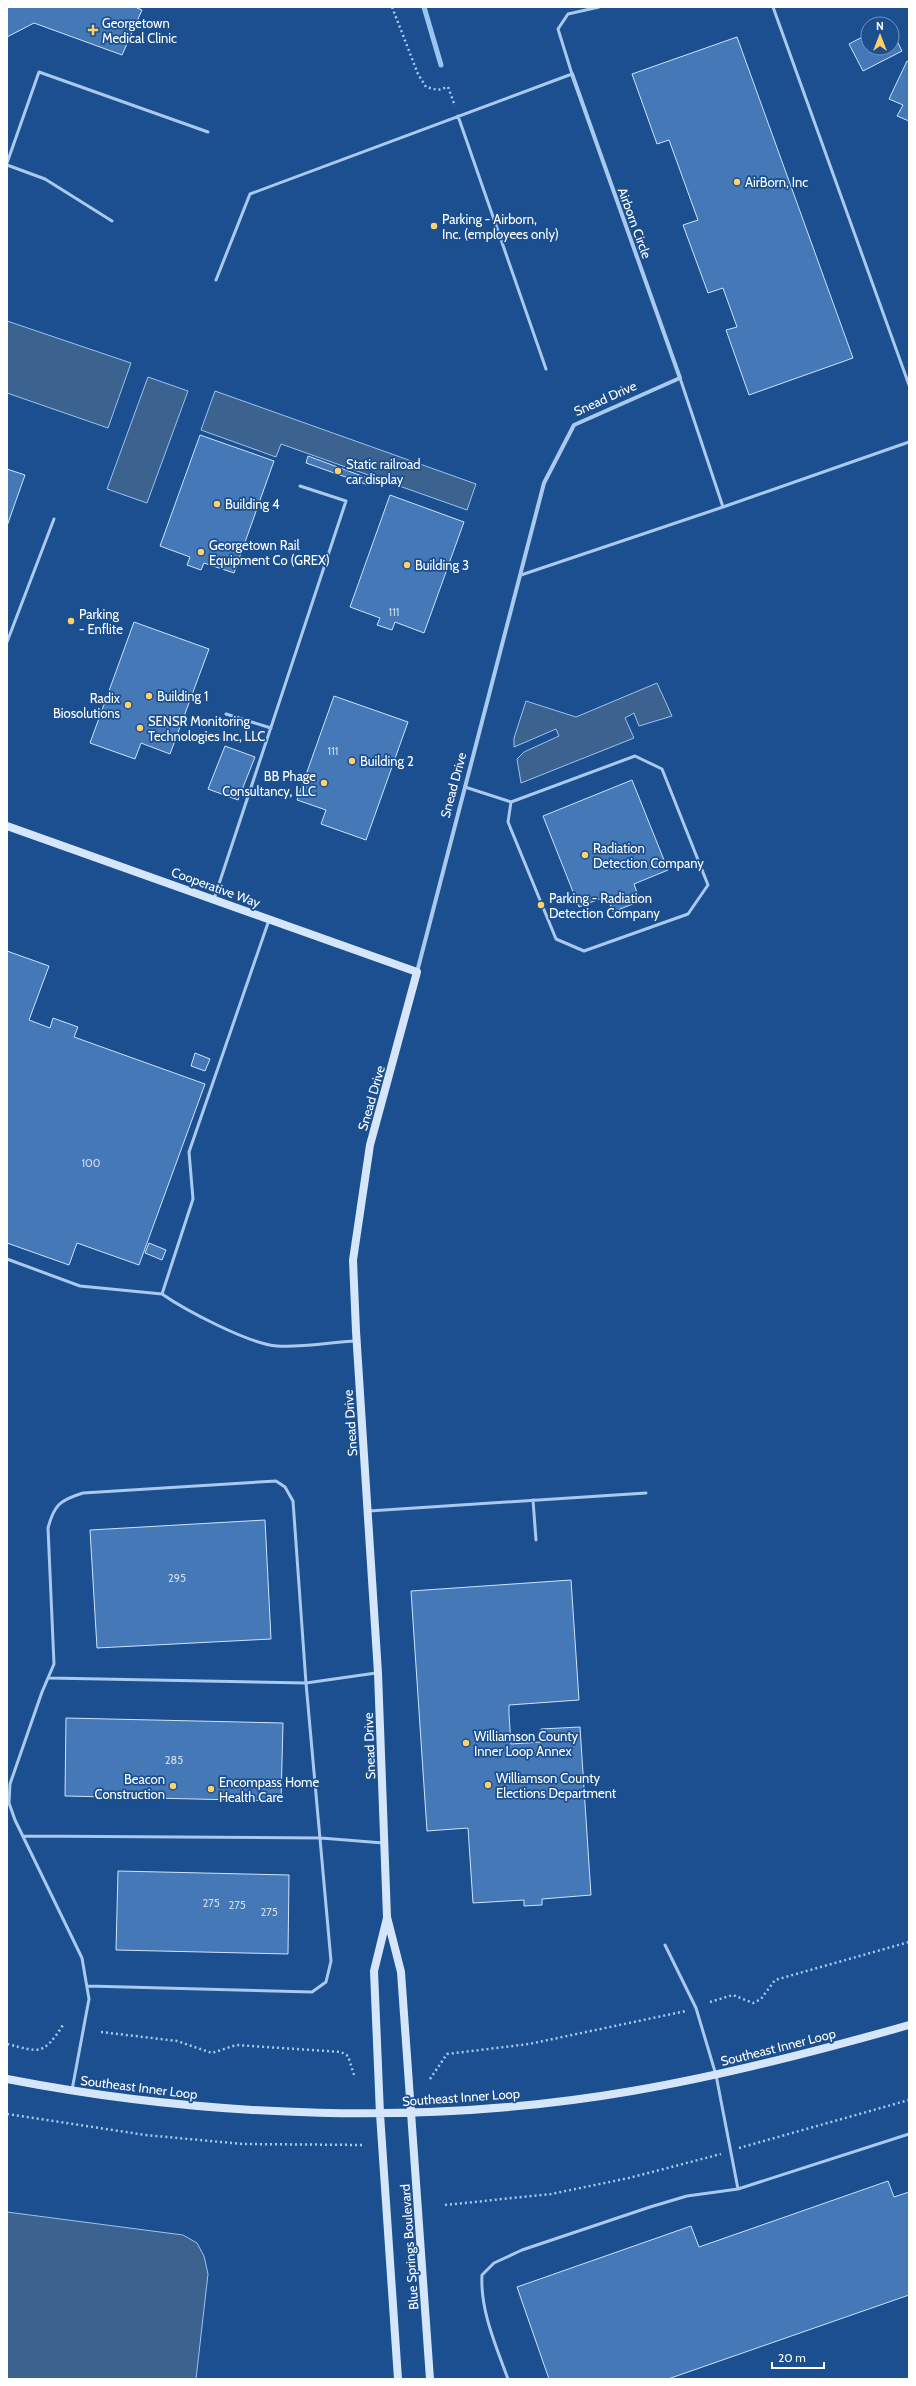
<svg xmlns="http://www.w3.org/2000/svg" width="916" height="2386" font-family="Cabin,sans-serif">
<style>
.water{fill:#3c6290;stroke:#9cc4f0}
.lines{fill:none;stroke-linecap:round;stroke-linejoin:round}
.stream{stroke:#9cc4f0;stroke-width:5}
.building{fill:#4478b7;stroke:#cfe3fa}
.path{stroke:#a9c9ee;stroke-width:2.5;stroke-dasharray:2 3;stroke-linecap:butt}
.lane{stroke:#a9c9ee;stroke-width:3}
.street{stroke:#a9c9ee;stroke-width:4}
.secondary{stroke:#d6e6fa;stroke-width:8}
.poi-dot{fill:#ffd166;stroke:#1b4f8f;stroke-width:1.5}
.labels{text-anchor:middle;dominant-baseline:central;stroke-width:3.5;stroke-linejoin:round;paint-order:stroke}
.number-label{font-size:11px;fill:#d0dded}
.poi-label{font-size:13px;fill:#fff;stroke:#1b4f8f;text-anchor:start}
.street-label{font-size:13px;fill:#fff;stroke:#1b4f8f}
</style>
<rect width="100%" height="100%" fill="#1b4f8f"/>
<path class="water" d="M7,321L131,363L108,428L7,393Z
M148,377L188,391L147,503L107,489Z
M215,391L476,484L467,510L281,444L276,457L201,430Z
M657,683L672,716L639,726L634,713L625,718L634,738L521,783L517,759L524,752L559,736L556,729L514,747V738L526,701L576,717Z
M7,2212L183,2235L197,2243L204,2256L208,2274L196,2379H7Z"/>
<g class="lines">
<path class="stream" d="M424,7L441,65"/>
</g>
<path class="building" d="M7,7H135L142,10L122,55L34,23L7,37Z
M868,34V48H892V41L896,39L902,51L863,71L849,44Z
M737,37L853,358L749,395L726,330L737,327L723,288L708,293L683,225L698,220L669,140L657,144L632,74Z
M907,61L909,62V121L897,116L903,105L889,99Z
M200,435L274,461L234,573L204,563L201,570L187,565L190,557L160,546Z
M308,456L370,479L368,485L306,463Z
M7,469L25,475L7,526Z
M390,495L464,522L424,633L395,622L392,630L377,625L380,618L350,607Z
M134,622L209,649L170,754L141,743L135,759L90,743Z
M334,696L408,722L366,840L321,824L326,810L297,800Z
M225,746L255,757L238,800L208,789Z
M632,780L668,870L634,884L640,901L613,912L607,896L579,907L543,816Z
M7,951L49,966L29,1020L50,1028L53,1018L78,1027L74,1037L205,1084L139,1265L77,1243L69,1265L7,1243Z
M195,1053L210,1059L205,1071L191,1066Z
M149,1243L166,1250L162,1260L145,1253Z
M265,1520L271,1639L97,1648L90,1530Z
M571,1580L579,1700L509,1705V1714L511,1744L541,1742V1729L580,1727L591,1895L542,1899V1905L524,1906V1900L473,1903L468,1828L427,1831L411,1591Z
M66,1718L283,1723L281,1801L65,1796Z
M118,1871L289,1875L288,1954L116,1950Z
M888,2181L894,2197L909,2192V2295L668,2379H549L517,2287L691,2226L699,2247Z"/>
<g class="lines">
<path class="path" d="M392,7L418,74L426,87L438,90L448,87L455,106
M710,2002L733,1995L753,2003L761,1999L775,1980L909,1942
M101,2032L177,2041L212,2053L236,2045L341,2052L348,2056L355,2078
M7,2044C40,2052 43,2056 63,2025
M430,2079L447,2054L529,2044L686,2011
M7,2114L145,2135L243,2144L364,2145
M739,2148L909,2100
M445,2205L551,2194L629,2178L721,2154"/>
<path class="lane" d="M773,7L909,385
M458,116L546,369
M7,163L39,72L208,132
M7,165L45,179L112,221
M216,280L250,194L572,74L558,29L568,14L599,7
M723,507L909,442
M521,575L723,507L680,378
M7,642L54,519
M226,714L271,728
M465,787L511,802L508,822L556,939L584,951L688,914L708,885L662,769L635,756L511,802
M214,899L346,501L300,486
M269,920L189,1152L193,1199L162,1294C185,1310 249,1344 277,1346C302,1348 331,1342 356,1341
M7,1259L80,1286L162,1294
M533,1500L536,1540
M369,1511L646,1493
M49,1678L306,1683L331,1961L326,1982L312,1992L88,1986
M23,1836L321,1838L383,1843
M665,1945L696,2008L716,2075L738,2189L909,2134
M72,2090L89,1999L82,1958L15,1820L9,1803L10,1784L42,1692L54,1664L48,1528C54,1505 60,1500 83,1493L276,1481L285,1487L293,1501L306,1683L376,1673
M508,2379C496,2346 480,2310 482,2275L494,2263L522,2250L650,2207L687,2196L738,2189"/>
<path class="street" d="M417,972L544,483L574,425L680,378L572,74"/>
<path class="secondary" d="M7,826L417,972L370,1145L353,1260L356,1331L378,1673L387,1917L401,1972L430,2379
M387,1918L374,1971L380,2114L398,2379
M7,2079C208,2118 430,2126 632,2091C726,2075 818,2051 909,2025"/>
</g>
<g class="poi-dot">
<path d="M91 24h4v4h4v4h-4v4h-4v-4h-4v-4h4z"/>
<circle cx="737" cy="182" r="4"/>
<circle cx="434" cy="226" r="4"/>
<circle cx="338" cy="471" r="4"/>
<circle cx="217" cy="504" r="4"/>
<circle cx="201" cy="552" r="4"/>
<circle cx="407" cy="565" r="4"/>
<circle cx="71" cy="621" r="4"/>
<circle cx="149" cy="696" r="4"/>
<circle cx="128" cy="705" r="4"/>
<circle cx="140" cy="728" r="4"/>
<circle cx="352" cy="761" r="4"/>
<circle cx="324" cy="783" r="4"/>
<circle cx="585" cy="855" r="4"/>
<circle cx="541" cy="905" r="4"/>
<circle cx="466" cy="1743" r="4"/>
<circle cx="488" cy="1785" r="4"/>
<circle cx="173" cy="1786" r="4"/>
<circle cx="211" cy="1789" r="4"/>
</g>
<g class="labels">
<g class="number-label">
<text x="394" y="612">111</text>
<text x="333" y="751">111</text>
<text x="91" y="1163">100</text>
<text x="177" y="1578">295</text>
<text x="174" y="1760">285</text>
<text x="211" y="1903">275</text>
<text x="237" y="1905">275</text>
<text x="269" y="1912">275</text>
</g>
<g class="poi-label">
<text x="102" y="23">Georgetown<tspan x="102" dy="15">Medical Clinic</tspan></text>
<text x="745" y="182">AirBorn, Inc</text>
<text x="442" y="219">Parking - Airborn,<tspan x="442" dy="15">Inc. (employees only)</tspan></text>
<text x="346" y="464">Static railroad<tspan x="346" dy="15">car display</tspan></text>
<text x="225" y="504">Building 4</text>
<text x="209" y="545">Georgetown Rail<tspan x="209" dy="15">Equipment Co (GREX)</tspan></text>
<text x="415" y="565">Building 3</text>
<text x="79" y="614">Parking<tspan x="79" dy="15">- Enflite</tspan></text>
<text x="157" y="696">Building 1</text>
<text x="120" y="698" text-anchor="end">Radix<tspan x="120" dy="15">Biosolutions</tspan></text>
<text x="148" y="721">SENSR Monitoring<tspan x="148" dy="15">Technologies Inc, LLC</tspan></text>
<text x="360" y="761">Building 2</text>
<text x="316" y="776" text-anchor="end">BB Phage<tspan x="316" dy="15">Consultancy, LLC</tspan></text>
<text x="593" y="848">Radiation<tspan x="593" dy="15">Detection Company</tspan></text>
<text x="549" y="898">Parking - Radiation<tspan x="549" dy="15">Detection Company</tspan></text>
<text x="474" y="1736">Williamson County<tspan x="474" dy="15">Inner Loop Annex</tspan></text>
<text x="496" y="1778">Williamson County<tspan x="496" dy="15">Elections Department</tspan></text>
<text x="165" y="1779" text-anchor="end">Beacon<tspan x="165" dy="15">Construction</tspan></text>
<text x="219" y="1782">Encompass Home<tspan x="219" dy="15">Health Care</tspan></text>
</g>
<g class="street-label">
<text transform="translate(635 223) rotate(70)">Airborn Circle</text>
<text transform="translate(605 398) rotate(-24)">Snead Drive</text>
<text transform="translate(453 785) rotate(-75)">Snead Drive</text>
<text transform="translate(216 887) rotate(20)">Cooperative Way</text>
<text transform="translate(371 1098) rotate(-74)">Snead Drive</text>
<text transform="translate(350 1423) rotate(-94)">Snead Drive</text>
<text transform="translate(369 1746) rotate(-92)">Snead Drive</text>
<text transform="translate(778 2047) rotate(-14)">Southeast Inner Loop</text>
<text transform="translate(139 2087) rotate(7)">Southeast Inner Loop</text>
<text transform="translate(461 2097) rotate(-4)">Southeast Inner Loop</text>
<text transform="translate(409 2247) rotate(-94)">Blue Springs Boulevard</text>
</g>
</g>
<rect width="916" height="2386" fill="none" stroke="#ffffff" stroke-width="16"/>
<g transform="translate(880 36)"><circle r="19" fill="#1b4f8f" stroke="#7695bc"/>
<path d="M0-3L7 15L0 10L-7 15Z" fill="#ffd166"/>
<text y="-6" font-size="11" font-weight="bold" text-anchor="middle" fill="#ffffff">N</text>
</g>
<path d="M772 2362v6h52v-6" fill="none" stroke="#ffffff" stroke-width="2"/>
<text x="778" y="2362" font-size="12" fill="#ffffff" stroke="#1b4f8f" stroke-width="3" paint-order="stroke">20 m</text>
</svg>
